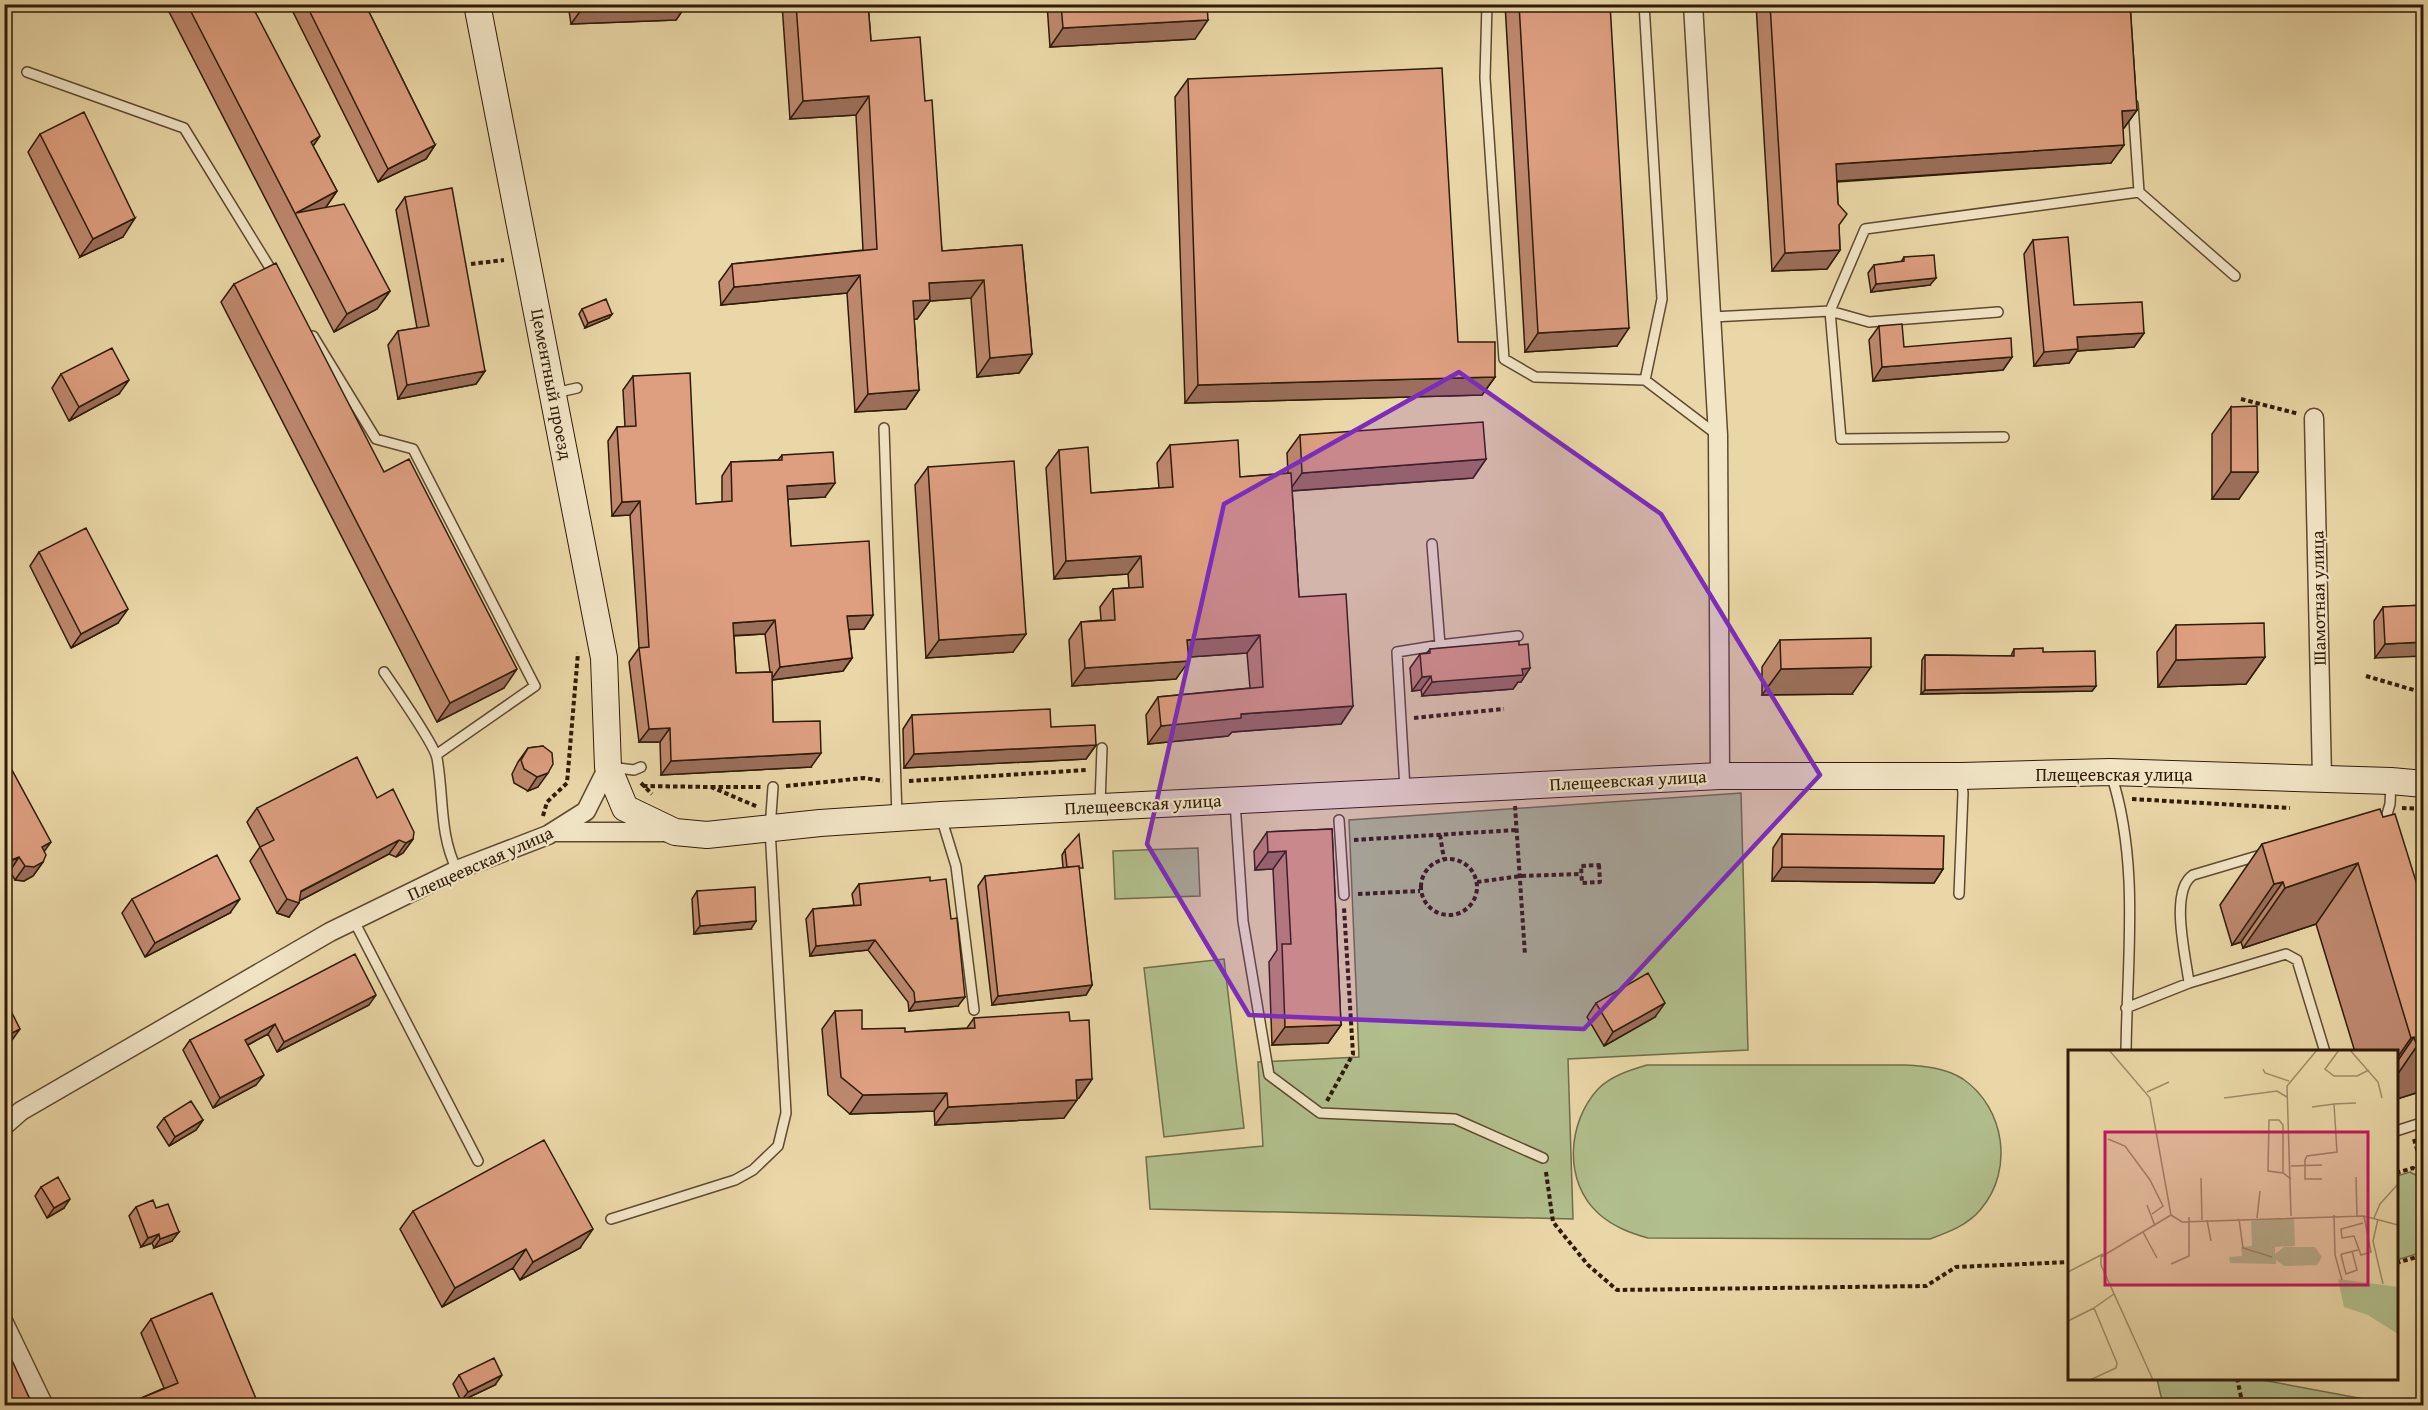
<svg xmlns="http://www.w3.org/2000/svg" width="2428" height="1410" font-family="'Gentium Book Plus',serif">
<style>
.green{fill:#b1bf8c;stroke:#706d4a;stroke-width:1.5}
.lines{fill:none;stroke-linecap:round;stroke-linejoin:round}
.lane-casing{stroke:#5e4a2f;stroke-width:12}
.street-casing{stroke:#5e4a2f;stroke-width:21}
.secondary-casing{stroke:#2f1b07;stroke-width:28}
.path{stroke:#2f1b07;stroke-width:4;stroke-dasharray:4.5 3;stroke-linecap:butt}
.lane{stroke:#f1e5c6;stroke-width:9}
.street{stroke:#f1e5c6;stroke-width:18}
.secondary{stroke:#f1e5c6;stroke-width:26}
.wall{fill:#be896e;stroke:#2f1b07;stroke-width:1.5;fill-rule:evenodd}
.shaded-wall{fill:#9b6f5a;stroke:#2f1b07;stroke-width:1.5}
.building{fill:#dd9f80;stroke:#2f1b07;stroke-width:1.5}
.marked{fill:#7b2cbf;fill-opacity:0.2;stroke:#7b2cbf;stroke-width:4.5;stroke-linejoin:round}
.labels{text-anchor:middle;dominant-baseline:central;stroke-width:4.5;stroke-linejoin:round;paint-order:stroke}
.street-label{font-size:18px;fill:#2f1b07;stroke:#f1e5c6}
.inset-road{fill:none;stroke:#9f8c67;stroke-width:1.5}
.view{fill:#c2185b;fill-opacity:0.15;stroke:#c2185b;stroke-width:3}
.inset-edge{fill:none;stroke:#2f1b07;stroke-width:3}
</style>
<rect width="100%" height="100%" fill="#ead7a7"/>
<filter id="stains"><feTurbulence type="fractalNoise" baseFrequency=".00333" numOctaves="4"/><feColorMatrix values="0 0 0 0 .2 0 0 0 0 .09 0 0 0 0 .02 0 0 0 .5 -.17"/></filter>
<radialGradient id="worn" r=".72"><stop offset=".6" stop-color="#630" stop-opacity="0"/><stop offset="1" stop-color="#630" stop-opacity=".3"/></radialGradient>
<path class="green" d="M1741,793L1748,1050L1568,1059L1573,1219L1150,1209L1146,1157L1263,1146L1258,1062L1359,1057L1349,820Z
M1198,848L1200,896L1115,899L1113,851Z
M1224,959L1244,1128L1164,1137L1144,968Z
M1647,1065H1905C1925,1066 1946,1068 1963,1079C2005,1108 2014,1170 1981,1209C1968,1225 1949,1232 1930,1239L1648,1238C1630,1233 1614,1227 1599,1214C1563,1182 1567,1123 1598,1089C1611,1076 1630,1070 1647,1065Z
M2410,1172L2423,1179V1252L2397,1260V1176Z
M2157,1379H2257L2396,1405H2163Z"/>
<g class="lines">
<defs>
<path id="lane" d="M1487,4L1485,78L1504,359L1535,377L1645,380L1716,434
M1644,4L1662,299L1645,380
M27,72L184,128L275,276
M2139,192L2235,276
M1712,317L1830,311L1869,322L1998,312
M313,336L376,439L413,449L535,686L436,755
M555,393L577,388
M884,428L897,816
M2004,437L1841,439L1830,311L1865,229L2139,192L2133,104
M1440,645L1518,636
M384,672C395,688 434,744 437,758C444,797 439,834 457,870
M610,767L634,770L641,767
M2111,774C2140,862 2127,960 2126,1052
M1405,789L1397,652L1440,645L1432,544
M1235,802L1243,921L1269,1075L1320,1113L1455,1119L1543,1158
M1100,804L1102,748
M941,817L956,866L974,1010
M1339,820L1344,895
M2383,828L2390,804L2391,783
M2264,854L2193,875C2169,891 2186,957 2189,983L2286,954L2297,960L2325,1052
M1959,894L1963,793L1961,778
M354,921L478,1161
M2126,1008L2189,983
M2396,1131L2424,1122
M611,1219L735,1180L753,1170L778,1146L786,1113L770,829L773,787"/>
<path id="street" d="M1693,4L1718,435L1720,776
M2314,418L2322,778
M554,832H670
M4,1126L21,1111L330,932L457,870L548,835L586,811L608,767
M4,1323L44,1406"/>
<path id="secondary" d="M477,4L604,658L608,767L625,808L675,832L707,835L820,823L941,815L1720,776H1961L2110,772L2391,781L2424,784"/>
</defs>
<use href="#lane" class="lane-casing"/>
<use href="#street" class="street-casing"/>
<use href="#secondary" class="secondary-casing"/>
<path class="path" d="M471,264L504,260
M2241,399L2299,414
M2366,676L2424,693
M1414,718L1504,709
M909,781L1087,770
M641,783L652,794
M643,786L711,787L758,807
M786,786L864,778L883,781
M711,787H761
M2132,799L2290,808
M1515,806L1525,955
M2402,808L2424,809
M543,816L547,802L567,783L578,653
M1440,835L1444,859
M1354,840L1516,830
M1421 887a28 28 0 1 1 56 0a28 28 0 1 1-56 0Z
M1599,865L1600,882L1582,883L1581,866Z
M1477,882L1521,876L1582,874
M1358,894L1420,891
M1327,1101L1353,1054L1344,908
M2414,1139L2424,1173
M1546,1172L1553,1222L1588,1265L1617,1290L1926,1286L1956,1267L2070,1262
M2396,1173L2413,1168L2424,1173
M2396,1263L2424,1255
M2237,1378L2243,1406"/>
<use href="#lane" class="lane"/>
<use href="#street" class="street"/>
<use href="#secondary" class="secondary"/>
</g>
<path class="wall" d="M165,4H251L313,146L337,191L326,207L390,291L377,309L334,332Z
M289,4H365L435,145L426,159L378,182Z
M568,4H687L676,20L571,24Z
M782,4H868L871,41L925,101L942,251L1022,245L1032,354L1019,373L977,377L971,298L930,301L917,319H914L919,390L906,409L855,412L847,293L721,305L719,282L732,264L863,250L856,115L790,119Z
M1047,4H1207L1195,39L1050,47Z
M1505,4H1610L1617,346L1525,352Z
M1756,4H2130L2137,110L2124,128H2123L2111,163L1837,182L1840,250L1827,269L1772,271Z
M1188,79L1458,342L1495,377L1482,395L1185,403L1175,97Z
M40,134L123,237L80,257L28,152Z
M405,197L485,371L476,384L398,399L388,345L398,331L417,328L396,210Z
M2033,240L2074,305L2144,333L2134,347L2077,351L2069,363L2034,366L2024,254Z
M1904,257L1930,285L1871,292L1868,273L1874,265L1901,262Z
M234,284L384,472L504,688L437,722L221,302Z
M582,309L612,314L609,318L585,328L579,314Z
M1879,326L1904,347L2012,357L2003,370L1873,381L1869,340Z
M61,374L119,394L69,421L52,388Z
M633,376L696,504L722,502V476L731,462L778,460L782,455L825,497L788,499L791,546L873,615L864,629H849L852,658L843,671L772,680L773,722L811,767L661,775L660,742H639L629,662L639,648L630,515L612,516L608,441L617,427H625L623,390ZM765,634L770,672L736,673L734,636Z
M2231,407L2239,499H2212V434Z
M1300,435L1486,459L1473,478L1292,491L1299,597L1353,706L1341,724L1232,732L1228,736L1148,744L1146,715L1158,697L1250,688L1247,653L1189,657L1176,679L1072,686L1069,640L1081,622L1101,620L1100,607L1113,589L1129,588L1128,574L1054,579L1046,468L1059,450L1091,493L1159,488L1157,463L1170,445L1240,477L1288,473L1287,453Z
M928,467L1013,652L926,658L915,485Z
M39,552L118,623L71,648L30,566Z
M2424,605L2375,658L2374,621L2383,607Z
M2176,625L2265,657L2246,684L2158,687L2157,652Z
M1780,640L1852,694L1762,695V667Z
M1519,645L1530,668L1521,682H1518L1513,689L1422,696L1421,690L1412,691L1410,668L1420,654H1426L1430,649Z
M2014,649L2043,652L2096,686L2092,691L1921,694L1922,660L1925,655L2011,656Z
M912,715L1051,727L1096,745L1086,759L904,768L903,729Z
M543,746L538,787L528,791L514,783L512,774L518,762L528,748Z
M4,760L44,851L43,862L33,876L24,881L15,880L10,871L4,873Z
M377,798L413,839L403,853L396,857L389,854L299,901L289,917L277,913L250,861L260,847L247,822L257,808Z
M2383,817L2424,907V1086L2419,1092L2397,1099V1052H2355L2316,924L2243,948L2241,942L2232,945L2220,905L2262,844Z
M1332,829L1341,1025L1328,1043L1272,1045L1269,962L1277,950L1273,869L1255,870L1254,851L1267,832Z
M1782,834L1943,869L1934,883L1772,881L1773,848Z
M1065,850L1079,873L1092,985L1086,995L992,1005L978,886L985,876L1063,868L1062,855Z
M859,884L958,1006L909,1011L908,1002L868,950L810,956L806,919L813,909L854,905L852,894Z
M697,891L751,929L694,934L692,899Z
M132,899L230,913L145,957L122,913Z
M1596,1003L1655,1017L1604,1046L1587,1017Z
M369,1005L277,1052L268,1034L248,1045L256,1085L213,1108L183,1050L190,1040Z
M835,1011L862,1029L905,1032L967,1028L974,1018L1070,1021L1092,1079L1079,1098H1077L1064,1118L935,1125L934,1111L850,1114L828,1095L822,1029Z
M164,1118L203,1120L196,1130L169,1146L157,1127Z
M41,1187L64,1208L47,1218L35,1196Z
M136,1207L156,1208L172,1241L154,1248L152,1243L141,1247L129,1216Z
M413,1211L580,1248L520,1280L513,1268L442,1307L400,1229Z
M151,1319L259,1406H135L139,1399L164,1388L141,1333Z
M459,1375L495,1385L461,1401L453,1384Z"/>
<path class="shaded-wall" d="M618,4H687L676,20L571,24L584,6Z
M1208,20L1195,39L1050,47L1063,28Z
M869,96L856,115L790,119L803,101Z
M2137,110L2124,128L2109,129L2122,111Z
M320,136L307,155L311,142Z
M435,145L426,159L378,182L388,169Z
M2124,145L2111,163L1823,182L1836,164Z
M337,191L324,210L296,213Z
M135,218L123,237L80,257L93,239Z
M1840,250L1827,269L1772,271L1785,253Z
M860,275L847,293L721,305L734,287Z
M1936,278L1930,285L1871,292L1876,284Z
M984,280L971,298L930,301L917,319L900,320L913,301L929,283Z
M390,291L377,309L334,332L347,314Z
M612,314L609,318L585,328L588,323Z
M1629,328L1617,346L1525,352L1538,333Z
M2144,333L2134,347L2077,351L2069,363L2034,366L2044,352L2077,337Z
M1032,354L1019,373L977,377L990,358Z
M2012,357L2003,370L1873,381L1882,367Z
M485,371L476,384L398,399L407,385Z
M1495,377L1482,395L1185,403L1198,385Z
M129,380L119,394L69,421L79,407Z
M919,390L906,409L855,412L868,394Z
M1486,459L1473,478L1289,491L1302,473Z
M2231,472H2258L2239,499H2212Z
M835,483L825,497L777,500L787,486Z
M640,501L630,515L612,516L622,502Z
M1141,556L1128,574L1054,579L1066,561Z
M128,609L118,623L71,648L81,634Z
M873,615L864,629L837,630L847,616Z
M775,620L765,634L723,636L733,623Z
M11,623L4,632V626Z
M1026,634L1013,652L926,658L939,640Z
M1260,635L1247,653L1175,658L1187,640Z
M2424,642V656L2375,658L2385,644Z
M2265,657L2246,684L2158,687L2176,660Z
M852,658L843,671L771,680L780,667Z
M1189,661L1176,679L1072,686L1085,668Z
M1871,667L1852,694L1762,695L1781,669Z
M1530,668L1521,682H1518L1513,689L1422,696L1432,682Z
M517,669L504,688L437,722L450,703Z
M1431,676L1421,690L1412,691L1422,677Z
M2096,686L2092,691L1921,694L1925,690Z
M1353,706L1341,724L1232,732L1228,736L1148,744L1161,726L1241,714Z
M670,728L660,742H639L649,729Z
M1096,745L1086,759L904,768L914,754Z
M821,753L811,767L661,775L671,761Z
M548,773L538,787L528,791L537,777Z
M413,839L403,853L396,857L406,843Z
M399,840L389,854L297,902L299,903L289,917L277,913L287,899Z
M51,842L41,856L42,847Z
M1286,851L1273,869L1255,870L1268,852Z
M19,857L10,871L4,873L5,864Z
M43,862L33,876L24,881L15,880L25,866Z
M2358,863L2316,924L2243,948L2285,888Z
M1782,867L1943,869L1934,883L1772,881Z
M2283,882L2241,942L2232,945L2274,884Z
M240,899L230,913L145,957L155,943Z
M756,921L751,929L694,934L700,926Z
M875,940L868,950L810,956L816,946Z
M1092,985L1086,995L992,1005L998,996Z
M376,995L369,1005L277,1052L284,1042Z
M965,997L958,1006L909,1011L915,1002Z
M1665,1003L1655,1017L1604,1046L1613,1032Z
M275,1024L268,1034L238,1050L245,1040Z
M1341,1025L1328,1043L1272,1045L1285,1027Z
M20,1029L10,1043L4,1046V1037Z
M2414,1037L2397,1062V1058L2411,1038Z
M2424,1044V1086L2419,1092L2397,1099V1075L2417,1046Z
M264,1075L256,1085L213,1108L220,1098Z
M1092,1079L1079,1098L1063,1099L1076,1080Z
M947,1093L934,1111L850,1114L863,1095Z
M1077,1100L1064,1118L935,1125L948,1107Z
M203,1120L196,1130L169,1146L175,1137Z
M70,1199L64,1208L47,1218L54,1208Z
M593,1229L580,1248L520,1280L533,1262Z
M179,1232L172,1241L154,1248L160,1239Z
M159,1234L152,1243L141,1247L148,1238Z
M526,1249L513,1268L442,1307L455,1288Z
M502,1375L495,1385L461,1401L468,1392Z"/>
<path class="building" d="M187,4H251L320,136L311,142L337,191L296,213L344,204L390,291L347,314Z
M306,4H365L435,145L388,169Z
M584,4H618L584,6Z
M796,4H868L871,41L920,37L925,101L932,100L942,251L1022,245L1032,354L990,358L984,280L929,283L930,300L913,301L919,390L868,394L860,275L734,287L732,264L877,249L869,96L803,101Z
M1061,4H1207L1208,20L1063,28Z
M1519,4H1610L1629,328L1538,333Z
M1770,4H2130L2137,110L2122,111L2124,145L1836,164L1838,204L1847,214L1839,225L1840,250L1785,253Z
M1442,68L1458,342H1495V377L1198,385L1188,79Z
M84,112L135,218L93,239L40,134Z
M452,188L485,371L407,385L398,331L429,326L405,197Z
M2068,237L2074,305L2142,302L2144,333L2077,337L2078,349L2044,352L2033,240Z
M1934,255L1936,278L1876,284L1874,265L1904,261V257Z
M276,263L384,472L409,459L517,669L450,703L234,284Z
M606,299L612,314L588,323L582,309Z
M1902,324L1904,347L2011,338L2012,357L1882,367L1879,326Z
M112,348L129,380L79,407L61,374Z
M690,373L696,504L732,501L731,462L782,460V455L833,452L835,483L787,486L791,546L869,541L873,615L847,616L852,658L780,667L775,620L733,623L736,673L772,672L773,722L820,721L821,753L671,761L670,728L649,729L639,648L649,647L640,501L622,502L617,427L636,426L633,376Z
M2257,406L2258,472H2231V407Z
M1483,422L1486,459L1302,473L1300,435Z
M1238,440L1240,477L1291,473L1299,597L1346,594L1353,706L1241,714V718L1161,726L1158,697L1263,687L1260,635L1187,640L1189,661L1085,668L1081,622L1115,620L1113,589L1143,587L1141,556L1066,561L1059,450L1088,447L1091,493L1173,487L1170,445Z
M1014,461L1026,634L939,640L928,467Z
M86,528L128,609L81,634L39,552Z
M2424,605V642L2385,644L2383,607Z
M4,611L11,623L4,626Z
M2264,623L2265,657L2176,660V625Z
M1871,638V667L1781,669L1780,640Z
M1519,641V645L1528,644L1530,668L1522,669L1523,675L1432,682L1431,676L1422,677L1420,654L1430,653V649Z
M2043,648V652L2095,651L2096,686L1925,690V655L2014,656V649Z
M1050,709L1051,727L1095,725L1096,745L914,754L912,715Z
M543,746L552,753L553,764L548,773L537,777L524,769L521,760L528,748Z
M357,757L377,798L393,789L414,832L413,839L406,843L399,840L301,891L299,903L287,899L260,847L274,840L257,808Z
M6,759L51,842L42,847L46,855L43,862L34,867L25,866L19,857L4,863V760Z
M2380,809L2383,817L2395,814L2424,907V1044L2417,1046L2414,1037L2411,1038L2358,863L2285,888L2283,882L2274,884L2262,844Z
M1332,829L1341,1025L1285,1027L1282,944H1291L1286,851L1268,852L1267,832Z
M1079,834L1083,868H1079V866L1067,867L1065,850Z
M1782,834L1944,836L1943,869L1782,867Z
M217,855L240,899L155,943L132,899Z
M1079,866L1092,985L998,996L985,876Z
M930,877V881L946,879L951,919L957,918L965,997L915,1002L914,992L875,940L816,946L813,909L861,905L859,884Z
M755,887L756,921L700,926L697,891Z
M355,954L376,995L284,1042L275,1024L245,1040L264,1075L220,1098L190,1040Z
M1648,973L1665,1003L1613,1032L1596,1003Z
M10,1009L20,1029L4,1037V1011Z
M862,1010V1029L905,1028V1032L975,1028L974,1018L1069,1012L1070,1021L1089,1020L1092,1079L1076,1080L1077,1100L948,1107L947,1093L863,1095L841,1077L835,1011Z
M191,1101L203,1120L175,1137L164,1118Z
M544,1140L593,1229L533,1262L526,1249L455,1288L413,1211Z
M58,1177L70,1199L54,1208L41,1187Z
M153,1200L156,1208L168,1204L179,1232L160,1239L159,1234L148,1238L136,1207Z
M212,1293L259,1406H142L139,1399L178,1383L151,1319Z
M4,1343L33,1406H4Z
M494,1358L502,1375L468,1392L459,1375Z"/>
<path class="marked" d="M1459,372L1661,514L1820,775L1584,1029L1249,1015L1147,844L1224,504Z"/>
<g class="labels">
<g class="street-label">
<text transform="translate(552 384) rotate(79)">Цементный проезд</text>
<text transform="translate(2318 598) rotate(-91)">Шамотная улица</text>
<text x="2114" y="774">Плещеевская улица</text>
<text transform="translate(1628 780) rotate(-3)">Плещеевская улица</text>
<text transform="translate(1143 804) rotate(-3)">Плещеевская улица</text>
<text transform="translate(480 863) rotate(-24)">Плещеевская улица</text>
</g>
</g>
<g transform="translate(2068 1050)">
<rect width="330" height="330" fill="#ead7a7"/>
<path d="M226,168L227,196L207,197V204L216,197H247L254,207L249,215L216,216L208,210V214L162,213L161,207L174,206L173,197L184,196L183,171ZM270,229L330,237V284L300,265L276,257Z" fill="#b1bf8c"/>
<path class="inset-road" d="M41,0L82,48L103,165M271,0L257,19L266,26H289L301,20M282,0L310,32L314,48M195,19L197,23L221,31M79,42L101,32M156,48L209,41L219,47M244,57L266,54M40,89L57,96L82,130L95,156L84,164M223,116L254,115M215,123V75L211,70H201L200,121L215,123L223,129M288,127L289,166M133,128L134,170M254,129H237V110L239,106L269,102L266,54L288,53M79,155L87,176M103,165L114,172L296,166L330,175M266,165L267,205L274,230M223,166L219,36L249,0M189,168L192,141M306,168L312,154L330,134M171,169L175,198L204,207M310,169L305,191L315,234M139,170L143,191M295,173L273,179L274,188L286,186L293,205L303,202L296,166M75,182L89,208M284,201L289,220L278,224L273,205L274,204L290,200M103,214L121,206V167M0,222L35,204M0,271L26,258M22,330L48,318L49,313L26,258L46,244M85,330L33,215V207L103,165"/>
<path class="view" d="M37,82H300V235H37Z"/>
<rect width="330" height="330" class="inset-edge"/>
</g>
<rect width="2428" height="1410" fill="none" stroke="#ead7a7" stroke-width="24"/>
<rect x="6" y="6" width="2416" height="1398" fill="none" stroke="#2f1b07" stroke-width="3"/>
<rect x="12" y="12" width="2404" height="1386" fill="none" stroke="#2f1b07" stroke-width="1.5"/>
<rect width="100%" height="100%" filter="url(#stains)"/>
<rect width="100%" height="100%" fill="url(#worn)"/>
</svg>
